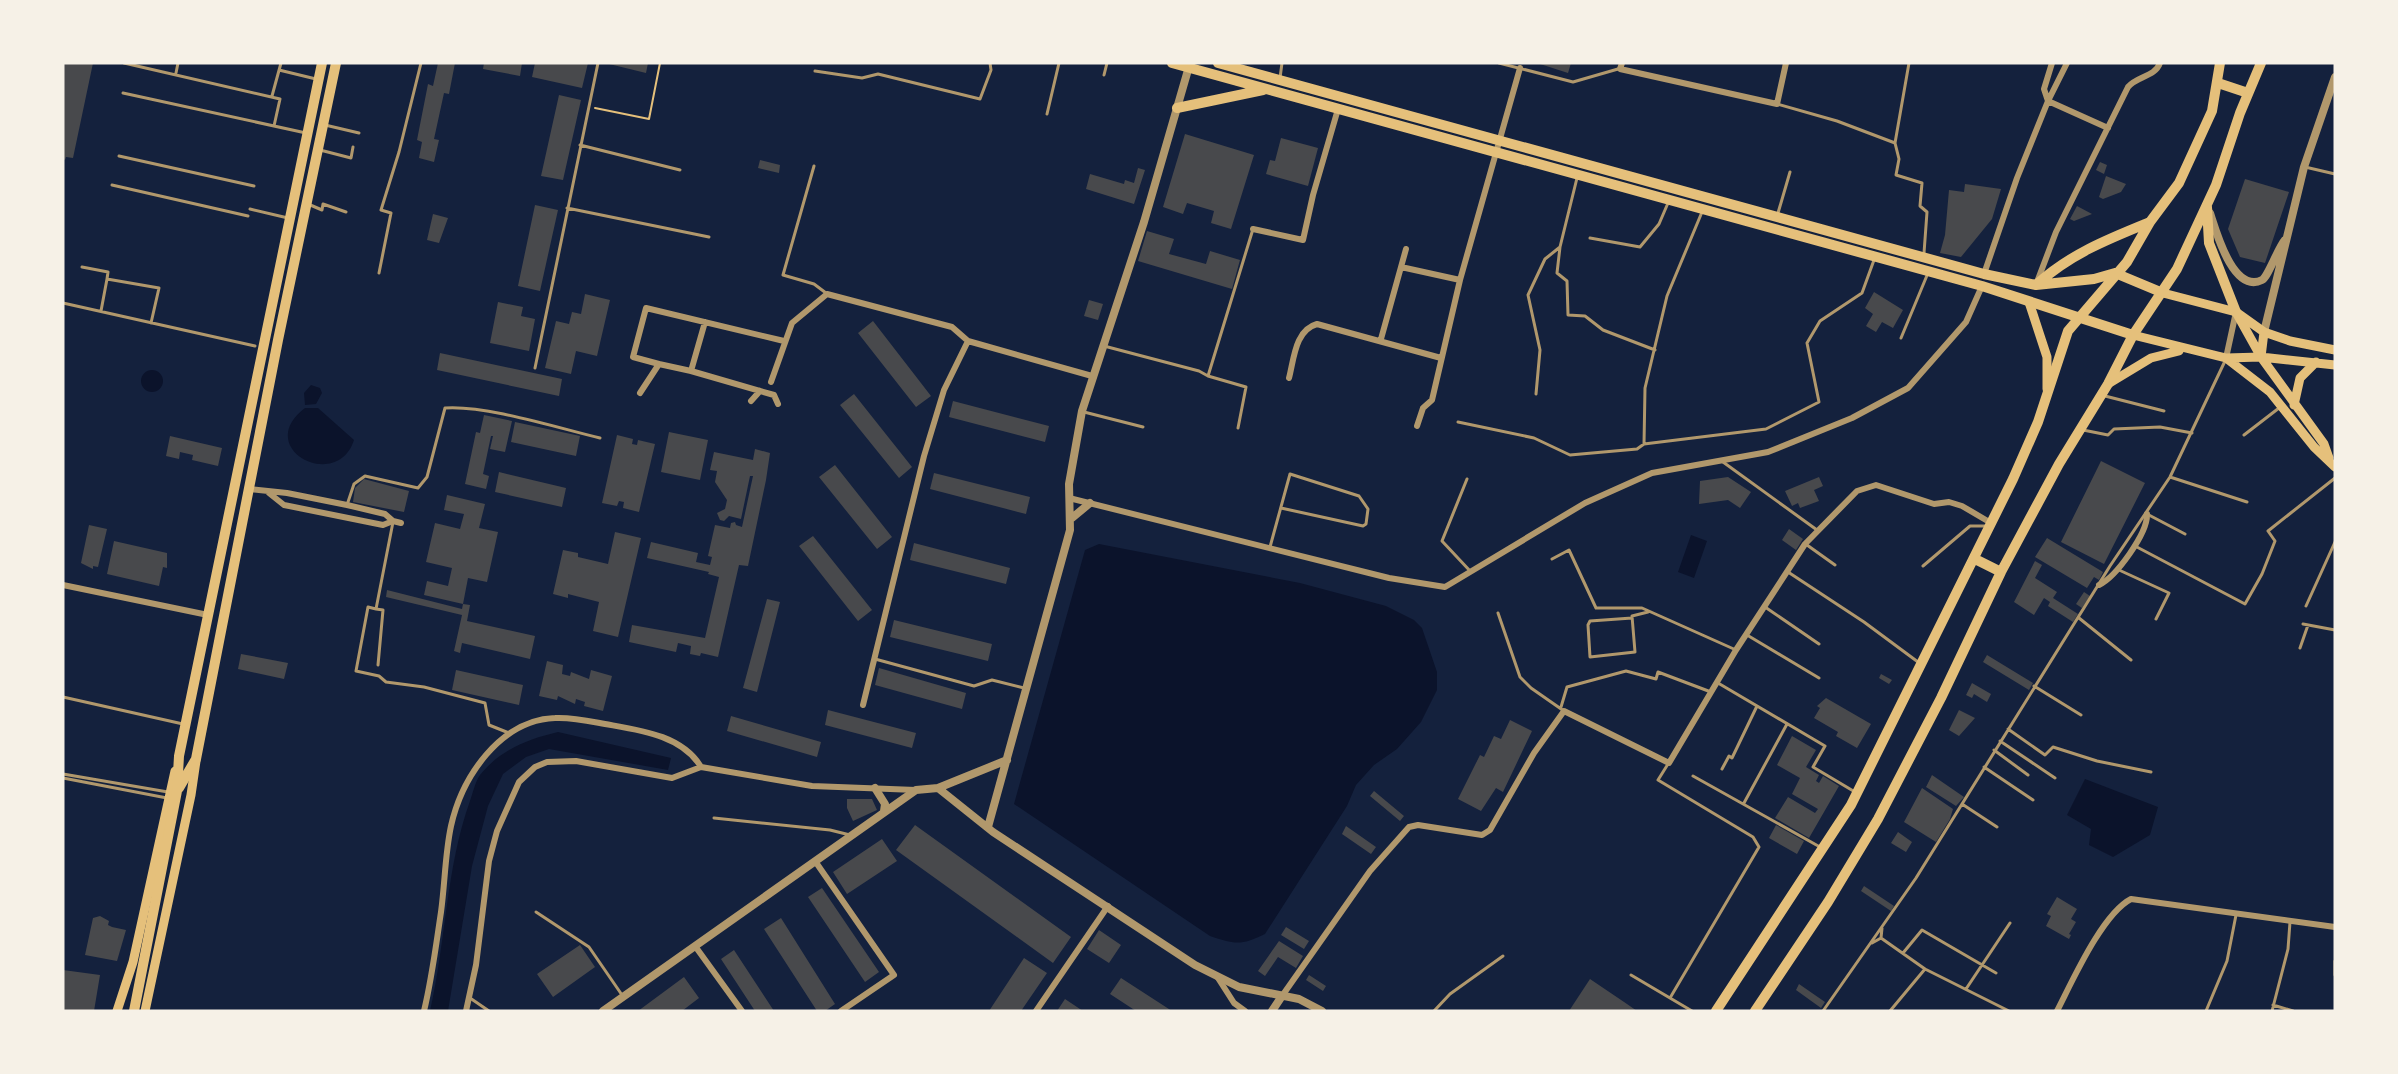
<svg xmlns="http://www.w3.org/2000/svg" width="2398" height="1074" font-family="Signika,sans-serif">
<style>
.water{fill:#0b132b}
.building{fill:#48494c}
.lines{fill:none;stroke-linecap:round;stroke-linejoin:round}
.path{stroke:#e5c07b;stroke-width:2}
.service{stroke:#b1986c;stroke-width:3}
.minor{stroke:#b1986c;stroke-width:6}
.tertiary{stroke:#b1986c;stroke-width:8}
.secondary{stroke:#e5c07b;stroke-width:9}
.primary{stroke:#e5c07b;stroke-width:10}
</style>
<rect width="100%" height="100%" fill="#14213d"/>
<path class="water" d="M141 381a11 11 0 1 1 22 0a11 11 0 1 1-22 0Z
M311,385L320,388L322,393L316,404L305,405L304,393Z
M305,408H318L354,440C337,493 252,448 305,408Z
M1691,535L1707,541L1694,578L1678,572Z
M1099,544L1300,583L1386,606L1414,620L1422,628L1437,672V690L1421,722L1397,749L1374,765L1356,785L1347,806L1265,934C1241,946 1234,944 1210,936L1014,804L1085,550Z
M558,732L671,758L668,770L549,749L526,757L503,774L488,806L472,866L448,1011H430C446,942 446,867 470,801C473,793 475,782 480,775C500,750 528,739 558,732Z
M2085,779L2158,807L2150,835L2113,857L2089,845L2091,829L2067,815Z"/>
<path class="building" d="M63,63H93L73,158L66,157L65,160L63,159Z
M438,63H455L449,94L444,93L434,139L439,140L434,162L419,158L422,142L417,140L428,84L433,86Z
M484,63H522L520,76L483,69Z
M535,63H588L582,88L532,77Z
M605,63H648L646,73Z
M1537,63H1571L1568,73Z
M559,95L581,100L563,180L541,176Z
M1185,134L1254,155L1231,229L1211,223L1214,211L1187,203L1183,214L1163,207Z
M1281,138L1318,148L1308,186L1266,174L1270,160L1275,161Z
M760,160L780,165L779,173L758,168Z
M2100,162L2107,165L2104,174L2096,170Z
M1138,168L1145,170L1134,204L1086,189L1090,174L1124,184L1125,180L1134,183Z
M2106,176L2126,184L2121,192L2103,199L2099,197Z
M2245,179L2289,192L2265,263L2240,257L2228,229Z
M1965,184L2001,189L1992,219L1961,257L1940,253L1945,235L1949,190L1964,192Z
M535,205L558,210L540,291L518,286Z
M2077,206L2092,214L2074,221L2070,219Z
M433,214L448,218L439,243L427,240Z
M1147,231L1174,239L1169,254L1206,264L1210,251L1240,260L1232,289L1138,261Z
M1874,292L1903,310L1893,328L1882,322L1876,332L1866,326L1873,314L1865,308Z
M585,294L610,300L597,356L576,351L571,374L545,368L556,321L569,324L572,312L581,314Z
M1089,300L1103,304L1098,320L1084,316Z
M498,302L523,307L521,316L535,319L529,351L490,343Z
M873,321L931,396L916,407L858,333Z
M440,353L562,379L559,396L437,370Z
M854,394L912,467L899,478L840,405Z
M953,401L1049,426L1045,442L949,417Z
M484,415L512,421L505,452L490,449L493,436H491L483,474L489,476L486,489L465,484L476,432L480,433Z
M515,422L580,436L576,456L511,442Z
M669,432L708,440L700,480L661,472Z
M617,435L633,439L632,444L637,445L638,440L655,444L639,512L623,508L624,502L619,501L617,506L602,503Z
M170,436L222,448L218,466L192,460L193,455L180,452L179,459L166,456Z
M755,449L770,453L766,480L748,566L739,565L718,657L701,653L700,656L690,654L691,646L678,643L676,652L629,642L632,625L705,638L719,577L708,574L709,572L647,558L651,542L698,553L696,562L710,565L712,557L708,556L715,525L730,528L731,523L735,522L736,525L742,527L753,476H750L741,519L729,516L724,521L720,520L717,513L725,509L727,500L715,482L717,471L710,470L714,452L753,460Z
M2101,461L2145,483L2104,564L2061,542Z
M835,465L892,537L877,549L819,477Z
M499,472L566,488L562,507L495,492Z
M934,473L1030,497L1026,514L930,489Z
M1728,477L1751,492L1740,508L1728,500L1699,504L1700,481Z
M1819,477L1823,486L1814,490L1819,501L1800,508L1798,503L1792,506L1785,491Z
M364,479L409,491L404,512L353,502L355,488Z
M447,495L485,504L479,528L498,532L487,582L468,578L463,604L424,595L427,581L448,586L452,568L426,562L435,523L460,529L464,514L444,510Z
M89,525L107,529L98,567L93,566V569L81,563Z
M1789,529L1803,539L1796,550L1782,540Z
M615,532L641,538L618,637L593,631L599,602L568,594V598L553,594L563,550L578,553V557L608,564Z
M813,536L872,610L858,621L799,546Z
M2047,538L2103,572L2099,580L2094,577L2087,588L2035,557Z
M114,541L167,553V568L163,567L159,586L107,574Z
M914,543L1010,568L1006,584L910,560Z
M2035,561L2042,565L2035,578L2057,592L2053,598L2078,614L2073,622L2048,606L2050,602L2044,598L2034,615L2014,602Z
M387,590L462,609L463,604L470,605L467,621L535,636L530,659L462,643L460,653L454,651L462,615L386,597Z
M2084,592L2090,596L2082,608L2076,604Z
M767,599L780,602L757,692L743,688Z
M894,620L992,644L988,661L890,637Z
M241,654L288,663L284,679L238,669Z
M1987,655L2033,683L2029,690L1983,662Z
M547,661L563,665L562,674L570,676L571,672L589,679L591,670L612,676L603,711L584,706L585,702L576,699L575,704L558,696L557,700L539,696Z
M879,668L966,693L962,709L875,685Z
M456,670L523,685L519,705L452,690Z
M1881,674L1892,680L1889,684L1879,678Z
M1972,683L1991,694L1987,702L1974,694L1972,698L1966,695Z
M1826,698L1871,724L1857,748L1836,736L1838,732L1814,718L1820,708L1817,706Z
M828,710L916,733L912,748L825,725Z
M1959,710L1975,718L1959,736L1949,730Z
M731,716L821,742L817,757L727,731Z
M1510,720L1532,731L1503,792L1496,788L1481,811L1458,799L1480,755L1484,757L1494,736L1501,739Z
M1792,736L1816,750L1806,767L1819,775L1816,781L1819,783L1823,776L1839,786L1809,838L1775,818L1788,797L1815,813L1818,809L1792,794L1800,778L1777,765Z
M1932,775L1964,797L1956,806L1926,787Z
M1922,788L1953,809L1950,819L1936,842L1904,822Z
M1374,791L1404,816L1400,821L1370,796Z
M847,799H872L877,810L853,821L847,808Z
M915,825L1071,937L1053,963L896,850Z
M1776,825L1804,841L1797,854L1769,838Z
M1346,826L1376,847L1371,854L1342,834Z
M1898,832L1912,842L1906,852L1891,843Z
M882,839L897,861L847,894L833,872Z
M1864,886L1894,906L1891,911L1861,891Z
M822,888L879,972L865,982L808,897Z
M2057,897L2077,909L2071,919L2076,922L2069,934L2071,935L2069,939L2046,926L2051,916L2047,914Z
M100,916L109,921L108,925L112,927L126,930L117,961L85,955L93,918Z
M781,918L835,1004L825,1011H817L764,929Z
M1286,927L1309,941L1304,949L1281,935Z
M1099,930L1121,945L1109,963L1087,949Z
M1279,941L1303,956L1296,968L1278,957L1265,976L1258,971Z
M580,945L595,967L553,997L537,974Z
M734,950L774,1011H755L721,959Z
M1024,958L1047,973L1021,1011H989Z
M63,970L100,975L94,1011H63Z
M1309,975L1326,986L1323,991L1306,980Z
M684,977L699,998L682,1011H638Z
M1121,978L1172,1011H1136L1110,994Z
M1590,979L1627,1004L1637,1011H1569Z
M1799,984L1825,1002L1821,1008L1796,990Z
M1065,999L1083,1011H1057Z"/>
<g class="lines">
<path class="path" d="M595,108L649,119L660,63"/>
<path class="service" d="M124,63L280,99L274,126
M1499,63L1573,82L1618,69
M1909,63L1895,143L1899,159L1896,175L1922,183L1920,206L1927,212L1924,253
M279,70L316,79
M815,71L862,78L878,74L980,99L991,70L990,63
M176,73L178,63
M1104,75L1107,63
M1280,78L1282,63
M123,93L306,133
M272,96L281,63
M1777,104L1837,121L1895,143
M1047,114L1059,63
M325,125L359,133
M580,145L680,170
M320,150L351,158L353,147
M119,156L254,186
M814,166L783,275L814,284L826,293
M2305,167L2335,174
M112,185L248,216
M308,204L322,210L323,204L346,212
M567,208L709,237
M250,209L288,218
M1778,213L1790,172
M1590,238L1640,247L1659,224L1668,203
M1560,247L1557,273L1567,281L1568,315L1585,316L1603,330L1655,350
M82,267L108,272L107,279
M379,273L391,213L381,210L399,152L421,63
M63,303L255,346
M101,311L107,279L159,288L151,323
M1901,338L1928,273
M1104,346L1199,371L1208,376L1253,229
M535,368L598,63
M1208,376L1246,387L1238,428
M1536,394L1540,350L1528,295L1545,259L1560,247L1577,178
M2105,396L2164,411
M1084,412L1143,427
M1458,422L1534,438L1570,455L1637,449L1644,444L1766,429L1819,402L1807,343L1820,321L1862,293L1874,260
M2083,430L2108,435L2114,429L2160,427L2192,433
M2244,435L2279,408
M1644,444L1645,388L1667,296L1702,212
M1723,462L1817,530
M2170,477L2247,502
M1467,479L1442,541L1471,572
M347,505L354,484L365,476L418,488L427,477L445,408C486,405 558,428 600,438
M2147,514L2185,534
M1807,545L1835,565
M2135,546L2245,604L2262,574L2275,541L2268,531L2335,478
M1270,547L1290,474L1359,496L1368,509L1366,524L1363,526L1281,508
M1552,559L1569,550L1596,608H1642L1736,650
M1923,566L1970,526H1987
M2119,570L2169,593L2156,619
M1788,572L1864,622L1918,662
M2306,606L2335,542
M1765,607L1819,644
M376,609L368,607L356,671L379,676L386,682L424,687L485,703L489,725L509,733
M1498,613L1520,677L1531,688L1564,711
M1632,618L1590,621L1588,625L1590,657L1635,652L1632,616L1648,612
M2079,618L2131,660
M2303,624L2335,630
M1747,635L1819,678
M2300,648L2308,625
M875,659L974,686L992,680L1024,688
M378,665L383,610L376,609L393,522
M1718,683L1825,746L1813,767L1855,792
M2034,686L2081,715
M63,697L183,724
M1561,707L1567,687L1626,671L1656,679L1658,672L1711,692
M2008,729L2045,755L2053,747L2097,761L2151,772
M2000,741L2055,778
M1994,750L2028,775
M1668,764L1658,780L1753,837L1759,847L1670,998
M1984,767L2033,800
M1722,769L1729,756L1732,758L1757,706
M63,774L168,792
M1693,776L1820,847
M63,778L167,798
M1744,803L1787,724
M1962,804L1997,827
M714,818L830,830L850,835
M536,912L589,947L622,995
M1881,938L1925,969L2009,1011
M1872,943L1881,938L1882,928
M1903,953L1922,930L1996,973
M2335,961V975
M1631,975L1692,1011
M1966,989L2010,923
M470,998L489,1011
M2273,1005L2293,1011
M1434,1011L1450,994L1503,956
M1823,1011L1916,878L2110,566L2170,477L2225,361
M1890,1011L1925,969
M2206,1011L2227,961L2236,915
M2272,1011L2288,949L2290,922"/>
<path class="minor" d="M1622,63L1620,69L1777,104L1786,63
M2052,63L2044,89L2048,101L2108,128
M1253,229L1303,240L1313,195L1338,109
M1401,267L1406,249
M1984,274L2017,178L2048,101L2067,63
M2037,282L2056,232L2128,87C2137,76 2155,77 2160,63
M1381,339L1401,267L1460,280
M2226,358L2236,312
M659,364L633,357L646,308L784,341
M691,371L774,395L778,404
M1289,378C1294,359 1295,330 1317,324L1441,358
M771,382L792,323L827,294L952,327L968,341L1092,376
M640,393L659,364L691,371L705,322
M751,401L760,391
M1417,426L1423,408L1432,400L1460,280L1520,68
M250,489L287,493L347,505L385,514L393,521L401,523
M269,493L284,505L383,525L393,521
M1069,498L1389,578L1445,587L1585,503L1652,473L1768,452L1852,418L1908,388L1966,322L1982,286
M63,585L208,615
M2099,585C2116,577 2148,533 2147,514
M863,705L924,456L944,390L968,341
M815,861L894,975L841,1011
M695,946L742,1011
M1218,978L1234,1003L1245,1011
M1282,996L1370,871L1409,827L1418,825L1482,835L1490,830L1534,753L1564,711L1669,763L1736,650L1805,544L1857,491L1876,485L1934,504L1949,502L1962,506L1991,523
M424,1011C432,978 436,945 441,912C445,883 445,854 451,826C462,777 500,720 555,718C572,717 589,721 605,724C639,730 682,735 701,767
M466,1011L476,965L489,861L497,831L519,782L535,767L547,762L576,761L672,778L701,767L812,786L916,790
M1036,1011L1108,906
M2057,1011C2072,982 2102,914 2131,899L2335,927"/>
<path class="tertiary" d="M2210,213C2216,231 2233,294 2262,280C2268,277 2278,248 2285,240
M2264,332L2304,167L2335,77
M1072,518L1090,503
M875,788L885,804L884,811
M938,788L993,832L1195,965L1239,987L1299,999L1322,1011
M988,827L1070,530L1069,484L1082,411L1144,222L1190,63
M603,1011L916,790L938,788L1007,760
M1272,1011L1282,996"/>
<path class="secondary" d="M2163,293L2236,312L2264,332L2290,341L2335,350
M2029,302L2047,357V389
M2237,314L2261,357L2324,444L2329,458
M2133,335L2226,358L2261,357L2335,365
M2261,357L2264,332
M2226,358L2270,392L2314,447L2335,467
M2108,384L2151,358L2179,351
M2294,405L2300,378L2316,362
M117,1011L133,962L175,771
M145,1011L191,795L196,761"/>
<path class="primary" d="M1172,63L1982,286L2133,335
M1218,63L1984,274L2036,285L2094,279L2115,273
M2218,83L2248,93
M1177,108L1263,90
M2207,207L2209,243L2236,312
M2115,273L2163,293
M2036,285C2070,254 2108,239 2150,222
M1975,559L2001,572
M179,788L196,759L278,340L336,63
M134,1011L177,791L179,756L322,63
M1716,1011L1851,805L2013,479L2038,422L2068,331L2127,262L2150,222L2179,183L2212,111L2220,63
M1755,1011L1828,902L1878,819L1941,698L2001,572L2059,464L2108,384L2133,335L2177,269L2216,185L2240,113L2261,63"/>
</g>
<rect width="2398" height="1074" fill="none" stroke="#f6f1e7" stroke-width="129"/>
</svg>
